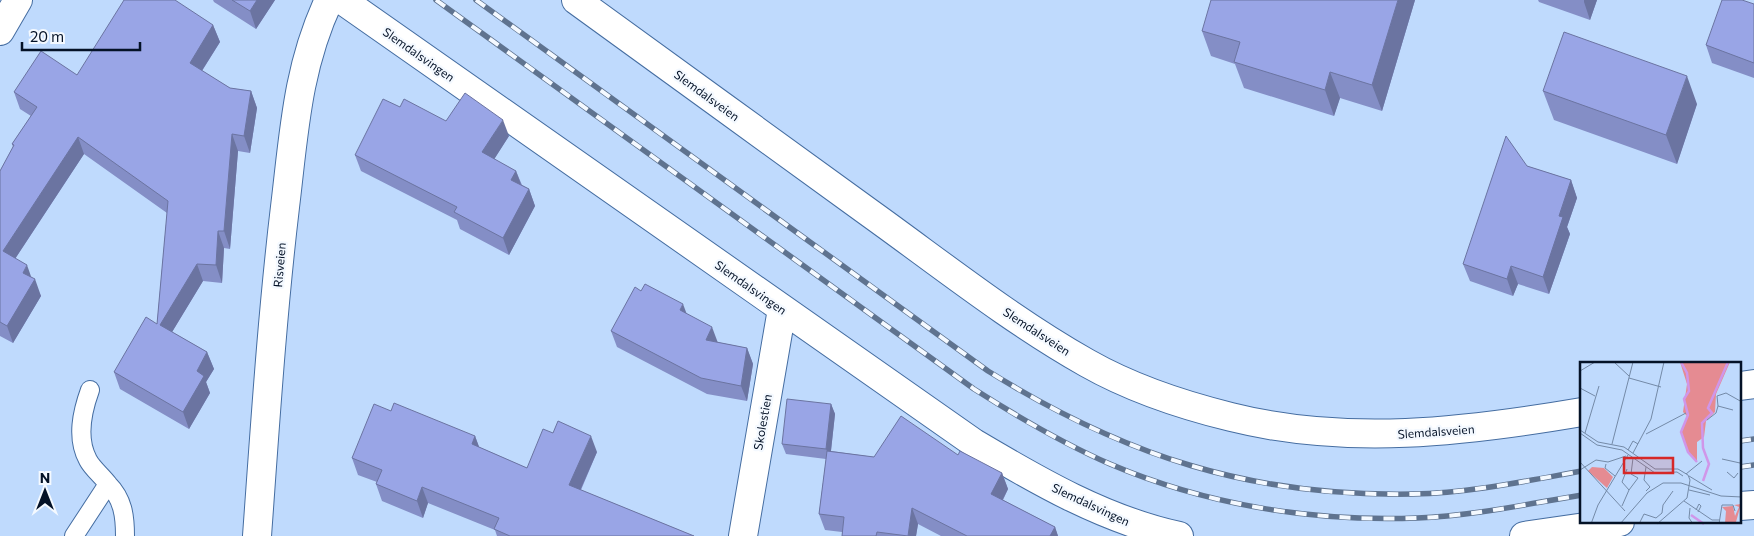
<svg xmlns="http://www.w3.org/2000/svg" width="1754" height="536" font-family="Commissioner,sans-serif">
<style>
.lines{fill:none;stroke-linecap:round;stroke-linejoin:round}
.lane-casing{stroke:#456da1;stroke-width:20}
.street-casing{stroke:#456da1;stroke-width:30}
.secondary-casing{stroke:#456da1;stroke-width:30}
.lane{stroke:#fff;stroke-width:18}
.street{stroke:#fff;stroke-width:28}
.secondary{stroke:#fff;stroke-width:28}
.rail-casing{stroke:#5f738f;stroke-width:5.5}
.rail{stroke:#f4f9ff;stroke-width:4;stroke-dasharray:11;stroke-linecap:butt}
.wall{fill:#848ec6}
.shaded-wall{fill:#6b74a1}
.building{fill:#99a5e6;stroke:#6b74a1}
.labels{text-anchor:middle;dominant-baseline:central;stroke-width:4.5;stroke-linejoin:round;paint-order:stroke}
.street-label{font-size:12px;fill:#041227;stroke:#f4f9ff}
.inset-river{fill:none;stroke:#d096e9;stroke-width:2.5}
.inset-road{fill:none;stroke:#748aa7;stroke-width:1}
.view{fill:#d62828;fill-opacity:0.15;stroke:#d62828;stroke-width:2.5}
.inset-edge{fill:none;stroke:#041227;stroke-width:2.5}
</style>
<rect width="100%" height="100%" fill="#bfdafd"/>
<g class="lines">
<defs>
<path id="lane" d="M108,484C123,499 125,516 125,536
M74,536L108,484C102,476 92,468 88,460C76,438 82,412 90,390"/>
<path id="street" d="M342,0L974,443C1038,481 1105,520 1179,536
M0,31L18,0
M1740,506L1754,505
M257,536C265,426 272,316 285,207C294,133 297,68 329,0
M743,536L782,309
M1524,536L1620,522"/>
<path id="secondary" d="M576,0C674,71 773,143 871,214C942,265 1011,320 1087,363C1131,388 1182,405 1231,417C1347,446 1465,432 1582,412
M1740,386L1754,384"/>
</defs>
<use href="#lane" class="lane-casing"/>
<use href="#street" class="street-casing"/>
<use href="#secondary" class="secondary-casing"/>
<use href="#lane" class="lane"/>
<use href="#street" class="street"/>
<use href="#secondary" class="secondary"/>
<defs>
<path id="rail" d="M436,0L974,389C1018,417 1062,443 1110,464C1206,505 1313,522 1417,518C1472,516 1527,504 1582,495
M476,0L988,371C1125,456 1250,497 1413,494C1469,493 1526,481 1582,471
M1740,441L1754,439
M1740,467L1754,465"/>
</defs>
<use href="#rail" class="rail-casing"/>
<use href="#rail" class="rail"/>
</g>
<path class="wall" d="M213,0H275L256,29L214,2Z
M1415,0L1382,111L1340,98L1334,116L1244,88L1235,64L1211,56L1202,31Z
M1538,0H1597L1590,20L1539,2Z
M1754,4V78L1712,63L1706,45Z
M213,25L220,42L202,71L230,88L251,91L257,108L250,153L238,151L230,249L224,248L222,283L203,281L172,332L207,352L214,369L206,382L210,393L189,429L120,389L114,372L157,324L167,213L84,154L15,259L31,277L41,296L13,343L0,336V171L13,147L12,144L31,116L20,109L14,92L77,75Z
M1543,91L1697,104L1677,164L1554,120Z
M446,121L509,136L494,159L516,171L522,185L529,189L535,206L509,255L460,229L457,220L361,171L355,155Z
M1527,166L1571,180L1577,198L1567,227L1570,234L1549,294L1518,284L1513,296L1470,281L1463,264Z
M687,314L717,342L747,348L753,364L747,401L707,394L617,347L611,331Z
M831,404L835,414L831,451L874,457L958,455L1002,473L1008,489L1003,500L1055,527L1058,536H941L918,524L916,536H842V532L825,530L819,514L826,459L786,454L782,444Z
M391,411L475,436L479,447L527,468L597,452L581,490L694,536H497L495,530L428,503L423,518L382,501L376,484L377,482L358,475L352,458Z"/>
<path class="shaded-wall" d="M257,0H275L256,29L250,11Z
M1398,0H1415L1382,111L1372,85Z
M1584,0H1597L1590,20L1584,2Z
M213,25L220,42L196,80L190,63Z
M1330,72L1340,98L1334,116L1325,90Z
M1687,76L1697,104L1677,164L1666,135Z
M251,91L257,108L250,153L244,136Z
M503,120L509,136L488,169L482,152Z
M232,134L238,151L230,249L224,231Z
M78,137L84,154L9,268L3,251Z
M516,171L522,187L511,180Z
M1571,180L1577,198L1567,227L1570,234L1549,294L1543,277L1559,216Z
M529,189L535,206L509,255L503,238Z
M218,231L224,248L222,283L216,265Z
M197,264L203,281L166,342L160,325Z
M27,265L33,282L35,279L41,296L13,343L7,326L23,273Z
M1511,266L1518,284L1513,296L1507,279Z
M683,304L689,320L680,310Z
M712,327L718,343L706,340Z
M747,348L753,364L747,401L741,386Z
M207,352L214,369L206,382L210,393L189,429L183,412L197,371Z
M831,404L835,414L830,459L826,449Z
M475,436L481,452L472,444Z
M591,436L597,452L575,502L569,485Z
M1002,473L1008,489L997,511L991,494Z
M422,487L428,503L423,518L417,501Z
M912,508L918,524L916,536H908Z
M1055,527L1058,536H1050Z"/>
<path class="building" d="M124,0H175L213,25L190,63L230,88L251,91L244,136L232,134L224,231H218L216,265L197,264L160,325L207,352L197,371L204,376L183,412L114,372L146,317L157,324L168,201L78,137L3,251L27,265L23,273L35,279L7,326L0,322V171L14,145L12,144L37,107L14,92L41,51L77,75Z
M232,0H257L250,11Z
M1211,0H1398L1372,85L1330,72L1325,90L1234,62L1240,42L1202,31Z
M1722,0H1742L1754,4V63L1706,45Z
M1564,32L1687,76L1666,135L1543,91Z
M465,93L503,120L482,152L516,171L511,180L529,189L503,238L454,212L457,207L355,155L383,99L400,107L404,99L446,121Z
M1506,136L1527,166L1571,180L1559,216L1563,217L1543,277L1511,266L1507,279L1463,264Z
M645,284L683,304L680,310L712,327L706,340L747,348L741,386L701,378L611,331L635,287L641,291Z
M787,399L831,404L826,449L782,444Z
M394,403L475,436L472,444L527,468L543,429L553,433L558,421L591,436L569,485L694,536H510L494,529L499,518L422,487L417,501L376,484L382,470L352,458L374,404L391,411Z
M901,416L958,455L960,451L1002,473L991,494L1055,527L1050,536H967L912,508L908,536L877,532L876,536H842L844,517L819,514L827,451L874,457Z"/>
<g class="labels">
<g class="street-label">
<text transform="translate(419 54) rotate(35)">Slemdalsvingen</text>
<text transform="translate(707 95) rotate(36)">Slemdalsveien</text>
<text transform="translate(279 265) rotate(-85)">Risveien</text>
<text transform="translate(751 287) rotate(35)">Slemdalsvingen</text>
<text transform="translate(1037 331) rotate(33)">Slemdalsveien</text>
<text transform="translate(762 422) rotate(-80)">Skolestien</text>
<text transform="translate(1436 431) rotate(-4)">Slemdalsveien</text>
<text transform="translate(1091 504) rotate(25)">Slemdalsvingen</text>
</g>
</g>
<g transform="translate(1580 362)">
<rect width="161" height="161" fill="#bfdafd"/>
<path d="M161,142L156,160L145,161L146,149L142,145L153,144L155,154L159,145L154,143Z" fill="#e58b92"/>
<path d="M100,0H150L136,32L135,50L126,59L124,75L117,80V100L108,91L101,69L107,54L103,50L107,22Z" fill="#e58b92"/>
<path d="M12,105L24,106L33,115L27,126L8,109Z" fill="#e58b92"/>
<path class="inset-river" d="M101,0L107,11L109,29L104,37L108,53L101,70L108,90L117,100M123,119L129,102L123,86L122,61L132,51L128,46L148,0M111,153L124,162"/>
<path class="inset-road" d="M34,0L49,14M0,9L15,0M49,16L81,25M0,26L15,34M153,48L138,44L137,34L146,31L162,40M127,58L136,51L138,44M0,68L18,80L44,85L75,107H98L108,113L110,118L107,136L77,162M0,71L17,83L42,88L75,111L97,110L103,114M5,71L19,24M66,72L106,51M32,82L53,0M48,88L53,79L58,82M53,91L71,57L84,0M142,97L160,101M0,100L45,149M26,102L25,106L35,114M66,105L64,118L70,125L66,129M47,107L42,120L49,128M0,108L16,98L28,100L46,94M147,110L154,116L158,111M106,112L122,99M109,114L132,128M109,128L130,133M104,139L132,158H140M42,144L49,128L58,116L51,112L53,96M110,146L109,156L113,162M116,148L119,142L121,144L118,150M11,162L18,143L48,93M40,162L67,131L83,121H101L141,134L162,135M59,162L64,152L76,156L82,151L83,143L93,129M139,162L142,143H153L155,149"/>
<path class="view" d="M44,96H93V111H44Z"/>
<rect width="161" height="161" class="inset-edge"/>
</g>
<g transform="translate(45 491)" stroke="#f4f9ff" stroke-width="4" paint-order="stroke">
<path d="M0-4L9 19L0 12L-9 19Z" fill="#041227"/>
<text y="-8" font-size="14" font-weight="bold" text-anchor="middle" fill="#041227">N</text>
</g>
<path d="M22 42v8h118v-8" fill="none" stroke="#041227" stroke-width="2.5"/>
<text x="30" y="42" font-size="15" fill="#041227" stroke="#f4f9ff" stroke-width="4" paint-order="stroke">20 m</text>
</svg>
